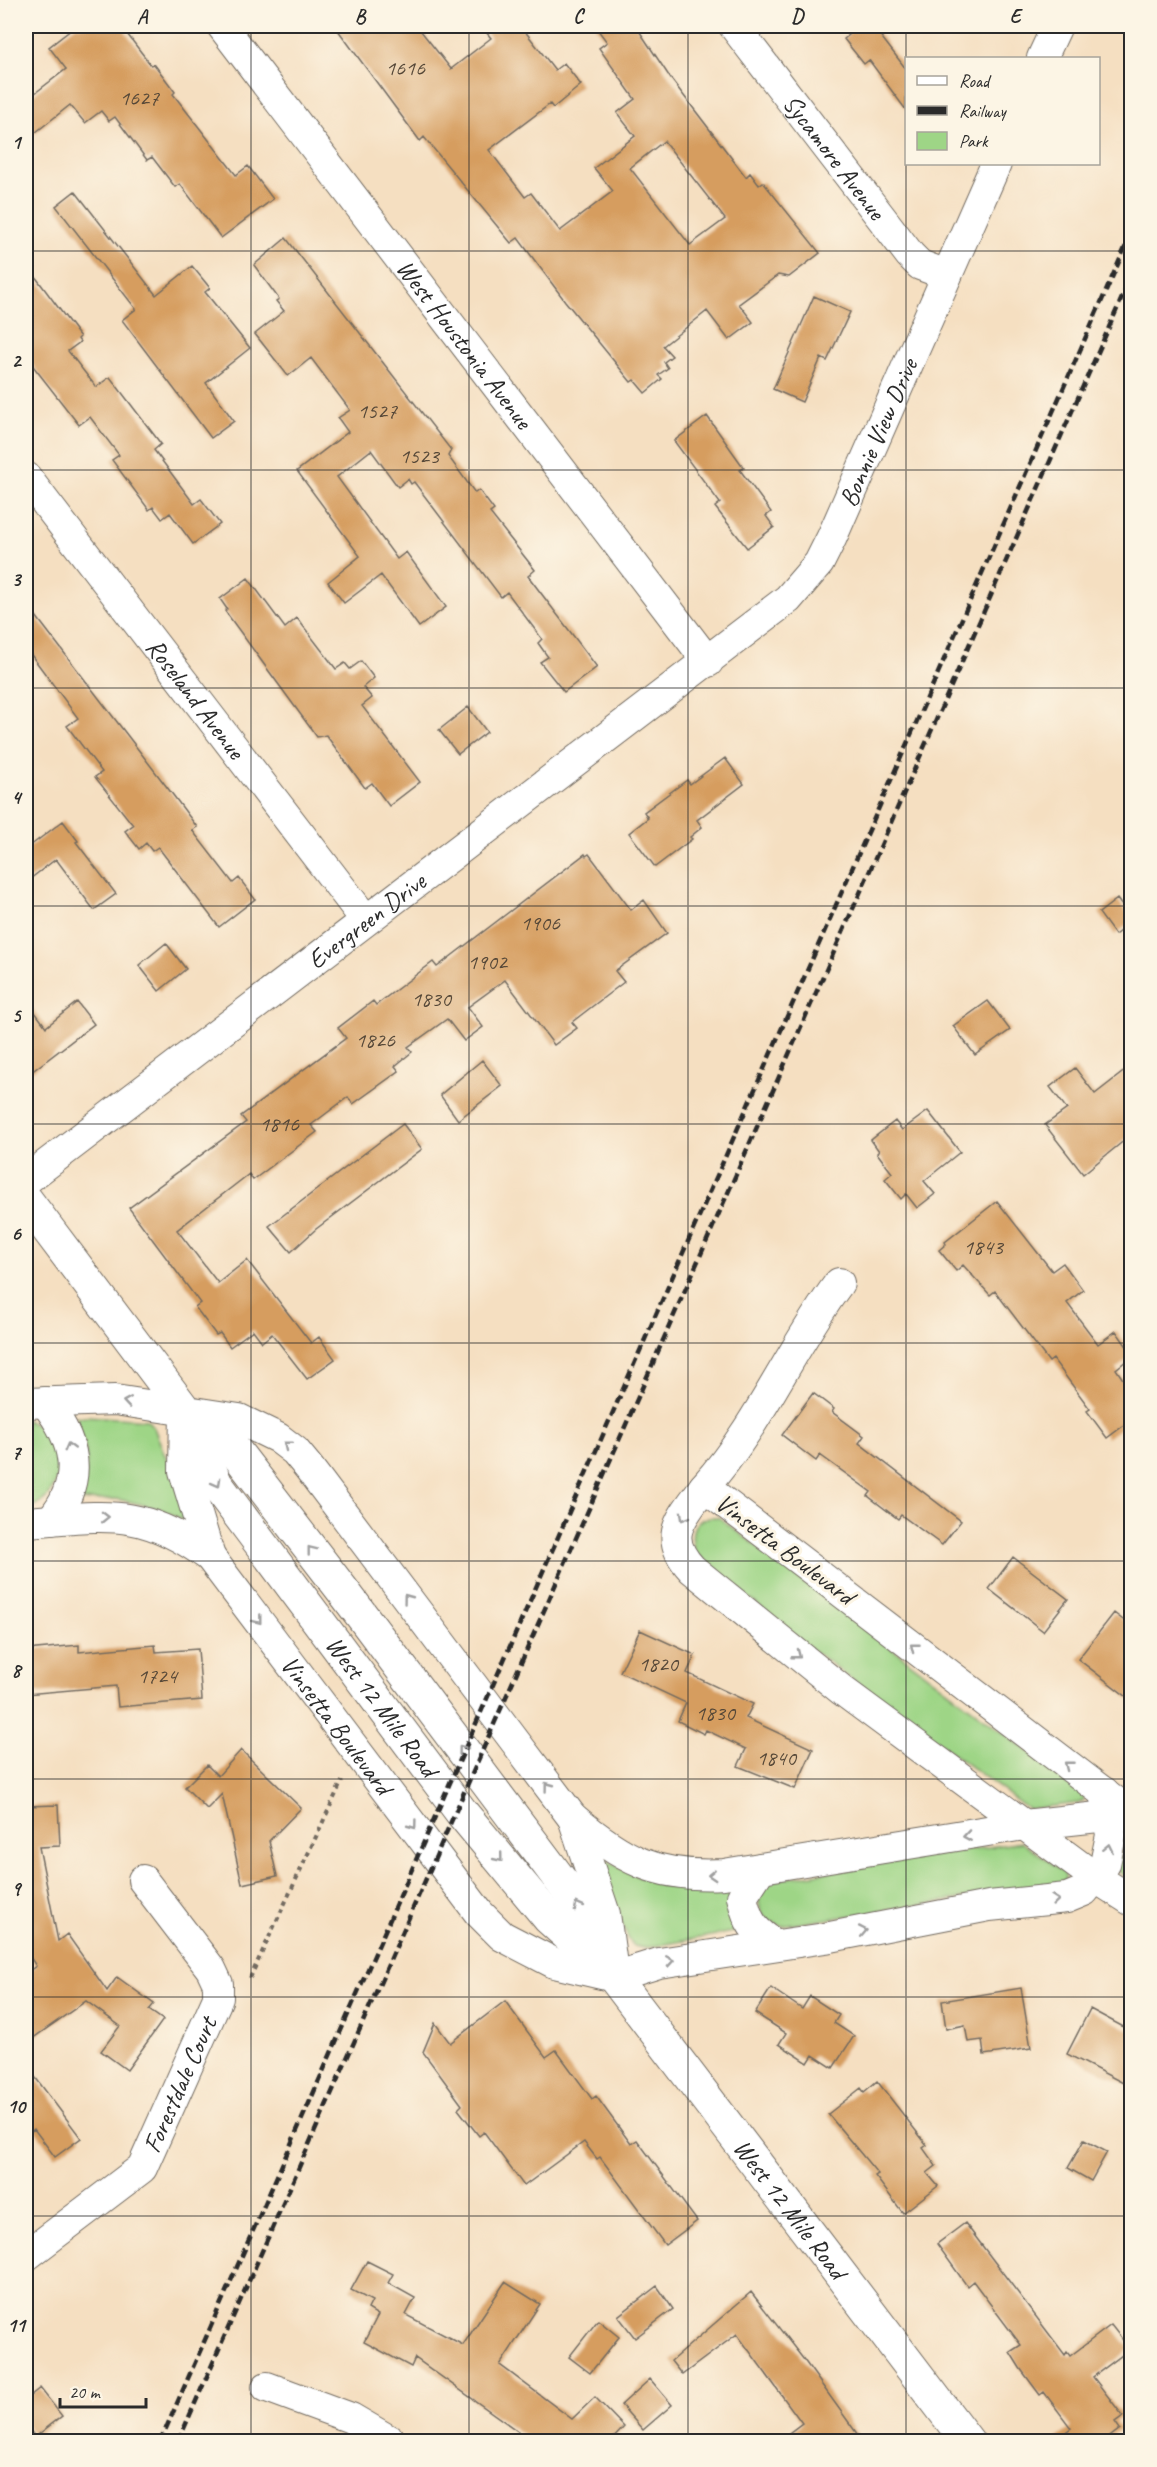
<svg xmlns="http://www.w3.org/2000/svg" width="1157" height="2467" font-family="Caveat,sans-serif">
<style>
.green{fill:#9ed586;stroke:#648058;stroke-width:1.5}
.building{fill:#d69d5f;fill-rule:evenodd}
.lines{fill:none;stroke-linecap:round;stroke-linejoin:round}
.minor-casing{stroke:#726a60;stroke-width:32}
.major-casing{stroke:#726a60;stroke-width:35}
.path{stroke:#726a60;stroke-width:4;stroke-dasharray:4.5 4.5;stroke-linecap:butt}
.minor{stroke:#fff;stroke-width:30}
.major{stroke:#fff;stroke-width:33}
.rail{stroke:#2b2b2b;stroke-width:4.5;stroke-dasharray:9 4.5;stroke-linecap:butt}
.oneway{stroke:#a0a0a0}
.grid{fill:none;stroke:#2b2b2b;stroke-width:1.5;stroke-opacity:0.55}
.labels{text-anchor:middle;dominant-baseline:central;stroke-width:6;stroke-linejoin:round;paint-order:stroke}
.number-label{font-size:22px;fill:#564838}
.street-label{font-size:26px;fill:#2b2b2b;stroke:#fcf5e5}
.neatline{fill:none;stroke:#2b2b2b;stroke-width:2}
.grid-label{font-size:20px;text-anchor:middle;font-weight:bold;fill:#2b2b2b}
</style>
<rect width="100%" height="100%" fill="#fcf5e5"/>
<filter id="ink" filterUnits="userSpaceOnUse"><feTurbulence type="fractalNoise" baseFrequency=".0167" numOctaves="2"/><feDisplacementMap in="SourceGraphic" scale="12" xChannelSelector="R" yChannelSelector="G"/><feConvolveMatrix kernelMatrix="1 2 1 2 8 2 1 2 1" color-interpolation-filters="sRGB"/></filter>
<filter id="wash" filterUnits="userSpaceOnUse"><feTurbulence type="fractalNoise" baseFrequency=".008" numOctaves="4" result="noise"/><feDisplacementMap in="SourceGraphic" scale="24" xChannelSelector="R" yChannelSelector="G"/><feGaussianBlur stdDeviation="1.35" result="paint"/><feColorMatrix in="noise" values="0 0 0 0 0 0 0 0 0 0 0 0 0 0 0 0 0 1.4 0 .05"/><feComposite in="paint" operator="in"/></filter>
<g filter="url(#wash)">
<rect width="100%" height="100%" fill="#f5dfc1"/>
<path class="green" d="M86,1416L147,1420L154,1428L191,1519L187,1522L161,1509L131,1502L116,1499L81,1501L80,1498C89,1471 90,1449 76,1423L78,1417Z
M26,1420L49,1432L62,1461C55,1484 52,1503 26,1508Z
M718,1517L1083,1793L1084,1800L1079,1803L1028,1809L802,1642L695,1553C689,1532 692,1516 718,1517Z
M1131,1840V1883L1117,1868L1124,1843Z
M1022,1842L1065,1873V1880L1057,1884L782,1926L767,1920C754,1906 758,1889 774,1880Z
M601,1858L639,1877L729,1886L738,1931L644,1948L634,1946L628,1938L597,1863Z"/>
<g id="blocks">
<path class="building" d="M76,26H121L151,65L154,64L175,92L173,94L236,175L248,166L273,199L221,238L180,184L175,187L152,157L147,160L115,117L109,121L101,111L85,123L70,105L26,140V100L66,69L49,47Z
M335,26H417L451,69L491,38L481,26H521L555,70L564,63L581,85L553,108L550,104L489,150L525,197L531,193L560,231L613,191L594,168L635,136L617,113L635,99L599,48L607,42L595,26H636L671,79L746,177L750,173L759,185L763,182L820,253L789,277L778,275L739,304L753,322L729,340L707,311L663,346L672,356L664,362L668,368L658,375L662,379L645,393L634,380L631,382L565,301L518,238L511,243L424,137L420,141ZM664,141L725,219L690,245L630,168Z
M841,26H873L906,69V110L869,60L864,64L844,39L849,35Z
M75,191L156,295L192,266L210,288L205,292L250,348L206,383L234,421L211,438L122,320L136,309L56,206Z
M286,238L451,450L448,456L475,493L479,490L494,510L490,513L535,570L528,576L597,667L564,692L540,662L548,657L538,643L542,639L507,592L501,597L414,482L411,484L408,479L398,487L371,450L337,477L397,559L406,552L446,607L419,627L381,575L344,603L328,582L360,556L297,471L348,432L338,418L350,410L311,358L288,376L255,334L284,311L276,301L279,299L254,265Z
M26,264L80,337L78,339L80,342L68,351L96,387L110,377L161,444L154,450L194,504L201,499L220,524L193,544L170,513L162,519L153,507L149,510L112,460L119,455L90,417L79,425L26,357Z
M814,296L850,312L827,361L821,358L802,402L773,389Z
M707,416L744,468L740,470L771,512L766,516L774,527L747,548L715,507L720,503L674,441Z
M248,578L285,628L297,618L336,669L345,663L350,669L361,661L374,678L363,687L372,698L362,706L420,782L389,806L372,783L365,788L326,735L317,737L225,611L227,609L220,599Z
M26,603L173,795L197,827L192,830L233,883L239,878L255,899L219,927L158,847L152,851L146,843L139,849L125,831L133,825L95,777L102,772L67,726L78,718L26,648Z
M468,707L487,732L458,754L439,730Z
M725,758L744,784L697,820L702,827L690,837L692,839L655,867L629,833L648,818L644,812L687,780L690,784Z
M63,821L78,841L76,842L116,894L94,910L56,859L26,882V849Z
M585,854L586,856L589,854L631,910L644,900L667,933L615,971L624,982L572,1022L577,1028L554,1045L505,980L468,1007L483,1027L464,1041L447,1019L408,1047L412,1052L395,1066L399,1071L353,1104L348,1097L311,1125L317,1132L253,1180L249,1174L177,1230L218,1283L247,1260L311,1343L319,1337L335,1359L307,1379L272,1334L262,1342L253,1330L230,1347L220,1333L216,1335L195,1307L200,1303L129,1208L246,1122L241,1116L346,1038L338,1028L373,1001L376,1005L433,962L437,967Z
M1117,899L1131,918V922L1115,935L1099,913Z
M166,943L186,969L159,991L139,965Z
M26,1000L46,1027L77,1002L94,1024L26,1076Z
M988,1001L1010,1030L975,1055L953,1026Z
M482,1060L502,1086L458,1120L440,1095Z
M1131,1066V1135L1083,1174L1045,1125L1067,1109L1050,1087L1075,1068L1095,1094Z
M928,1111L960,1152L924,1181L935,1194L917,1208L906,1194L901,1199L885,1179L892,1173L877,1153L879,1151L871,1140L895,1121L902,1130Z
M403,1124L422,1149L316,1229L291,1252L269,1226Z
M997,1201L1052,1271L1063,1263L1083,1290L1067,1303L1098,1344L1116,1331L1131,1352V1357L1116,1369L1131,1391V1420L1107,1438L1087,1411L1090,1409L1053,1359L1049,1362L995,1291L990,1295L963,1265L956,1271L939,1250L946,1244L945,1242Z
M813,1393L834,1409L832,1412L864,1436L859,1443L961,1521L942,1545L901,1515L898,1519L868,1496L871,1492L820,1455L816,1461L782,1435Z
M1013,1557L1068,1599L1043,1631L989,1589Z
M1114,1613L1131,1626V1700L1078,1659Z
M640,1630L695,1655L687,1673L753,1704L746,1718L813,1749L795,1789L738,1766L746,1749L706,1730L704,1734L678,1721L686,1703L620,1672Z
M79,1645V1652L155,1645L156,1652L198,1649L202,1700L118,1707L116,1686L26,1694V1650Z
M241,1750L301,1808L269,1841L277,1876L242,1884L222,1794L207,1809L185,1787L207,1765L218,1776Z
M58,1805L60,1846L39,1847L58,1941L67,1934L107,1991L117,1977L154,2004L149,2010L163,2020L127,2070L101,2051L120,2026L86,2001L26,2043V1973L36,1966L26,1951V1806Z
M771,1988L802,2009L810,1996L839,2015L834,2023L854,2036L833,2068L813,2055L808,2063L779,2044L786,2033L755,2013Z
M1021,1988L1031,2048L984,2055L982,2040L968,2042L965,2025L946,2029L942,2001Z
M505,2001L546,2057L556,2050L592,2099L596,2096L631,2144L637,2140L697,2221L665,2245L600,2157L597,2159L584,2142L524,2186L484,2132L479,2136L458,2109L462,2105L423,2052L435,2023L450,2043Z
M1090,2009L1131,2031V2087L1067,2054Z
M26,2065L81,2138L55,2157L34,2129L26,2135Z
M877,2081L927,2145L923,2148L936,2166L927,2173L938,2186L903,2213L875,2176L878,2174L828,2114L861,2088L864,2092Z
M1084,2140L1107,2152L1091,2181L1068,2168Z
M965,2223L1065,2355L1067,2352L1070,2356L1111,2325L1130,2349L1093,2377L1123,2416L1115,2422L1120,2429L1103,2442H1052L1071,2428L1044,2392L1040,2395L1020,2368L1010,2352L1021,2345L973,2281L967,2286L937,2244Z
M367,2261L393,2274L388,2283L415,2298L406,2315L463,2345L505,2282L540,2304L500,2365L572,2419L595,2397L624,2427L610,2442H533L415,2358L411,2367L364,2342L378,2315L368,2309L372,2301L351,2290Z
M657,2286L673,2309L635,2338L618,2316Z
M751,2292L804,2360L863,2442H777L802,2423L737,2334L682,2375L671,2361Z
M598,2320L619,2337L590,2373L569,2357Z
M650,2379L672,2405L643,2430L621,2405Z
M40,2388L62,2416L35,2437L26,2425V2399Z"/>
</g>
</g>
<g filter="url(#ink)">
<use href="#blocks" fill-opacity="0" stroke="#726a60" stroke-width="1.5"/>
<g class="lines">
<defs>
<g id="minor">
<path id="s1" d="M222,26L708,662"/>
<path id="s2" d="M734,26L910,255L920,265L947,275"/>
<path d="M1042,58L1057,26"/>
<path id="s3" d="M26,477L365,919"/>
<path id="s4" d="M26,1180L788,599L819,563L832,537L996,164"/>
<path d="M45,1402C76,1441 85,1480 51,1520"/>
<path d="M26,1403L115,1400L239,1419L278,1438L295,1451L309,1468L572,1817C623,1860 656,1878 724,1874L1024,1825L1117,1815L1132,1817"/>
<path d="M185,1411L184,1471L210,1557"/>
<path d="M704,1487C759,1426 790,1349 839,1283"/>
<path id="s5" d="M26,1522C106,1516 141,1506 210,1557L479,1913L502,1936L554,1963L614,1977L659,1963L825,1938L989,1906L1067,1898L1084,1891L1105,1864L1111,1835L1104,1792"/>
<path d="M1120,1805L704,1487C682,1518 661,1536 692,1569L843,1691L1096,1878L1132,1901"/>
<path d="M573,1818L605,1914L612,1965"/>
<path d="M761,1868L742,1897C748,1923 753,1930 776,1945"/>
<path id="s6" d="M26,2256L142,2168L218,1998V1984L211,1969L143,1880"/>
<path d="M267,2387L351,2418L392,2442"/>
</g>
<g id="major">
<path id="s7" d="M26,1200L185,1411L216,1484L462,1813L549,1918L601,1965"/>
<path id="s8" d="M185,1411L232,1447L347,1596L576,1901L614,1977L968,2442"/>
</g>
</defs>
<use href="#minor" class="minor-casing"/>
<use href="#major" class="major-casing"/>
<path class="path" d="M250,1978L342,1781"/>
<use href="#minor" class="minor"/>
<use href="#major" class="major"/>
<path class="rail" d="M160,2442L1132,232
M178,2442L1132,275"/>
</g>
<defs><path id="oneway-chevron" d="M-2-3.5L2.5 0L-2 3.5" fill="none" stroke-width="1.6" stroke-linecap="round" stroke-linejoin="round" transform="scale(1.5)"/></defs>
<g class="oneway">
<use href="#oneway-chevron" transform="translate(127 1402) rotate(-171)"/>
<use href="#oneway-chevron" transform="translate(287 1445) rotate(-141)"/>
<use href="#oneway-chevron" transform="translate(69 1447) rotate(-105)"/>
<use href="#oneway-chevron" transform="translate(217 1483) rotate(61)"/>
<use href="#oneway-chevron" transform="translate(105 1517) rotate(-1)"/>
<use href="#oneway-chevron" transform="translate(684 1517) rotate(120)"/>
<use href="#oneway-chevron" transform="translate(311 1550) rotate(-128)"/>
<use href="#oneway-chevron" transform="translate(407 1598) rotate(-127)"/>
<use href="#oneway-chevron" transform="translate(258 1620) rotate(52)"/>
<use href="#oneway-chevron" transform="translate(914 1647) rotate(-142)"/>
<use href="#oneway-chevron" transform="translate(797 1655) rotate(38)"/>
<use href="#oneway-chevron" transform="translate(462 1749) rotate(-127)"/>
<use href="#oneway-chevron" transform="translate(1068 1765) rotate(-142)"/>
<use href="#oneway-chevron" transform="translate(548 1786) rotate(-127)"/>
<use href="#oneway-chevron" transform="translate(413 1825) rotate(53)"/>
<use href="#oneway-chevron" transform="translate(967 1836) rotate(171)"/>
<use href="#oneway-chevron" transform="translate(1108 1848) rotate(-78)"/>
<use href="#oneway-chevron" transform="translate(499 1858) rotate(51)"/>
<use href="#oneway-chevron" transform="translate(712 1875) rotate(177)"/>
<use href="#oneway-chevron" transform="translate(1055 1900) rotate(-6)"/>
<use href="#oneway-chevron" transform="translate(578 1906) rotate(-119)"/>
<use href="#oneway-chevron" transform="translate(863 1931) rotate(-11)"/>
<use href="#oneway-chevron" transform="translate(670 1961) rotate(-9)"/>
</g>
</g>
<path class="grid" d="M251,26V2442M469,26V2442M688,26V2442M906,26V2442M26,251H1132M26,470H1132M26,688H1132M26,906H1132M26,1124H1132M26,1343H1132M26,1561H1132M26,1779H1132M26,1997H1132M26,2216H1132"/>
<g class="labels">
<g class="number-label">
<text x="405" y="68">1616</text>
<text x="139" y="98">1627</text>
<text x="377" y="411">1527</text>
<text x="419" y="456">1523</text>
<text x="540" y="923">1906</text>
<text x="487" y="962">1902</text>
<text x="431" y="999">1830</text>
<text x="375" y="1040">1826</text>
<text x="279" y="1124">1816</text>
<text x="983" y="1247">1843</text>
<text x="658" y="1664">1820</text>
<text x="157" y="1676">1724</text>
<text x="715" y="1713">1830</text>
<text x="776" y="1758">1840</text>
</g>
<g class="street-label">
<text stroke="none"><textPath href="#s2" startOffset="165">Sycamore Avenue</textPath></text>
<text stroke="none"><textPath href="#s1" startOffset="400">West Houstonia Avenue</textPath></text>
<text stroke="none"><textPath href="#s4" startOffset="1149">Bonnie View Drive</textPath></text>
<text stroke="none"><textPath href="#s3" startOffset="279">Roseland Avenue</textPath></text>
<text stroke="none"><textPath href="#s4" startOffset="428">Evergreen Drive</textPath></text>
<text transform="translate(785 1549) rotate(37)">Vinsetta Boulevard</text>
<text stroke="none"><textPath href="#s7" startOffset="621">West 12 Mile Road</textPath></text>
<text stroke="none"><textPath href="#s5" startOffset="404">Vinsetta Boulevard</textPath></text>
<text stroke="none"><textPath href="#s6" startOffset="237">Forestdale Court</textPath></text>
<text stroke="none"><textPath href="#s8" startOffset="1005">West 12 Mile Road</textPath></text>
</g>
</g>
<rect width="1157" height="2467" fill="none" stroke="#fcf5e5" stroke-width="66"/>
<rect x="905" y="57" width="195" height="108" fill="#fcf5e5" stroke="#a8a49b" stroke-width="1.5"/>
<rect x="917" y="76" width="30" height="9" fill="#ffffff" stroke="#a8a49b" stroke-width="1.5"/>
<text x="959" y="87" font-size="18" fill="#2b2b2b">Road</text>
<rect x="917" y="106" width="30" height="9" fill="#2b2b2b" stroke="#a8a49b" stroke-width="1.5"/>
<text x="959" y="117" font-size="18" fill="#2b2b2b">Railway</text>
<rect x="917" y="132" width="30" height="18" fill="#9ed586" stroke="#a8a49b" stroke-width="1.5"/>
<text x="959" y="147" font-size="18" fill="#2b2b2b">Park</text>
<path d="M60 2398v9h86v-9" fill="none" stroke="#2b2b2b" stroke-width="3"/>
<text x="69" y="2398" font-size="18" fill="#2b2b2b" stroke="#fcf5e5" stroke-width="4.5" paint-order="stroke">20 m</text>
<rect x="33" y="33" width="1091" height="2401" class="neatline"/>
<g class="grid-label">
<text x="142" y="23">A</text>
<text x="360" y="23">B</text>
<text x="578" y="23">C</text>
<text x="797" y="23">D</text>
<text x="1015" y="23">E</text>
<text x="16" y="149">1</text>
<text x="16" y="367">2</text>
<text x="16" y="586">3</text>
<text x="16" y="804">4</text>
<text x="16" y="1022">5</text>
<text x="16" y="1240">6</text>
<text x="16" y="1459">7</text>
<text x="16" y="1677">8</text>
<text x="16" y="1895">9</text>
<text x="16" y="2113">10</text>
<text x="16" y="2332">11</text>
</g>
</svg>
